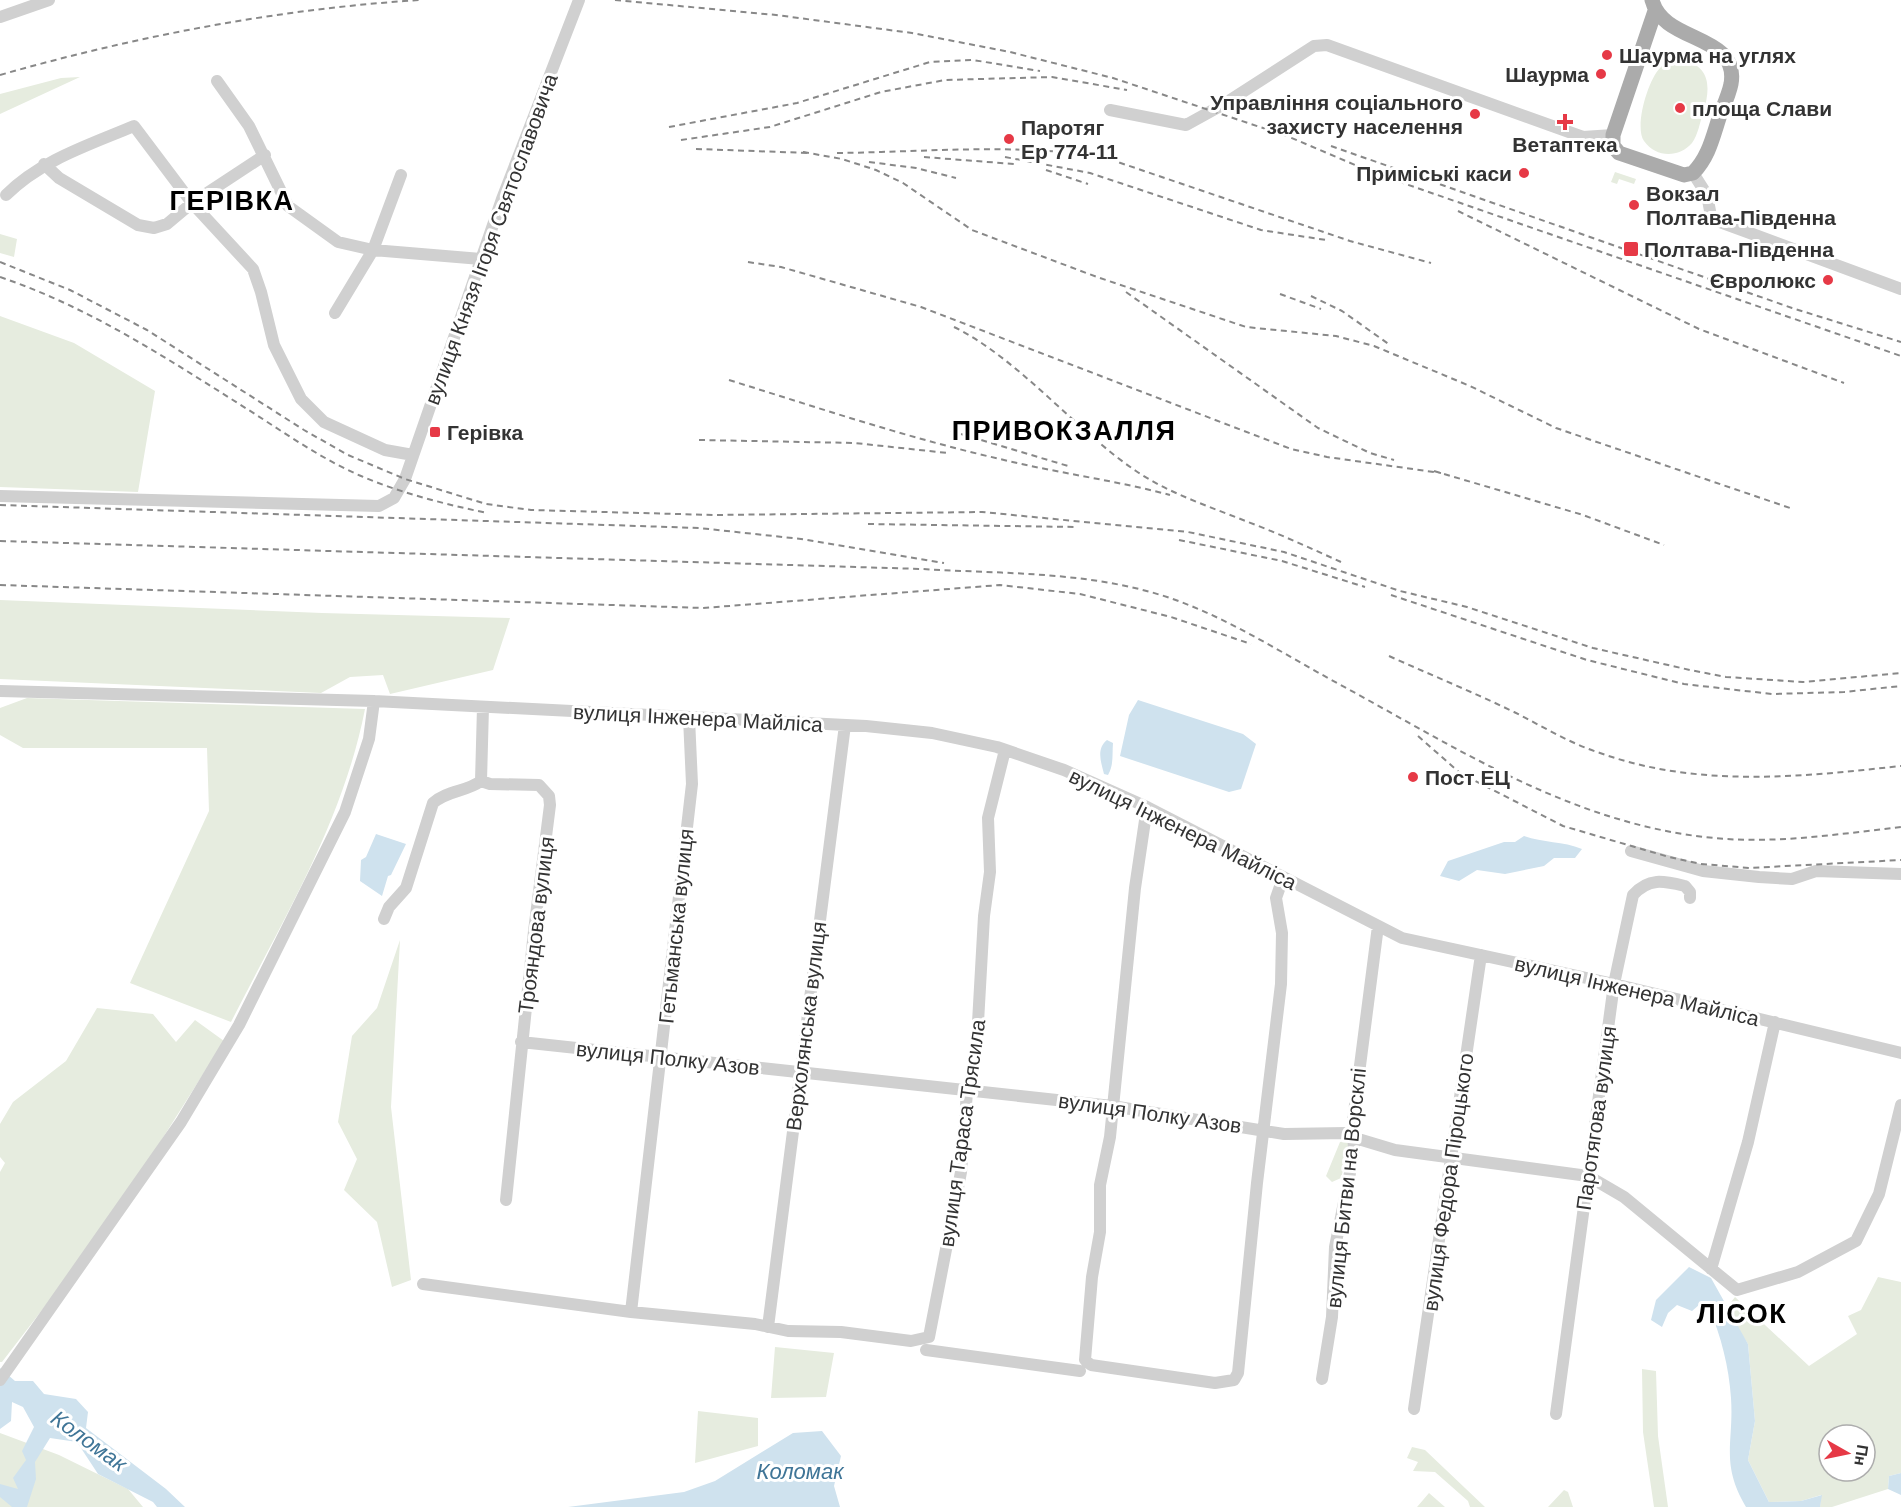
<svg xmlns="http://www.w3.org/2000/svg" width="1901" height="1507" font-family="Helvetica,sans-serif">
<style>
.green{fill:#e6ecdf;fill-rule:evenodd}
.water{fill:#cfe2ee}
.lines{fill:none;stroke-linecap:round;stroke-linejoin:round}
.minor{stroke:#d0d0d0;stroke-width:12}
.major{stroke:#ababab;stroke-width:15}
.rail{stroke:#888;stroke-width:2;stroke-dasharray:6 4.5;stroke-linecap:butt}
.poi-dot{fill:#e63946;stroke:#fff;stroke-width:2}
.labels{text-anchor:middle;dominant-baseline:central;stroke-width:6;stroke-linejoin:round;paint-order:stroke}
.poi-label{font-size:21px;font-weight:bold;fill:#333;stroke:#fff;text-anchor:start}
.street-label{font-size:21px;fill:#333;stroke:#fff}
.water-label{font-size:22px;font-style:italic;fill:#3f7597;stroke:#fff}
.district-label{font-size:27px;font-weight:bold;letter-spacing:1.5px;fill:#000;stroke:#fff}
</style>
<rect width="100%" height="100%" fill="#fff"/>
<path class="green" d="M1681,60C1711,65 1711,88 1703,113C1700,122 1698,135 1692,143C1679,158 1656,158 1644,141C1634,127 1648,80 1660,68C1665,62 1673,61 1681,60Z
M80,77L0,114V94L61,78Z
M1615,172L1636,179L1634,184L1619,179L1617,184L1611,182Z
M0,234L17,239L14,257L0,253Z
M0,316L74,343L155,391L138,492L0,487Z
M0,600L322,613L510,618L493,670L390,694L383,675L350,677L321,693L0,679Z
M27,698L365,709C343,822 282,921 231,1022L130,983L209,811L207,748H23L0,735V708Z
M400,940L391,1107L411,1280L392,1287L377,1222L344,1190L357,1159L338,1122L352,1036L377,1008Z
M97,1008L153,1014L176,1042L195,1020L224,1041L109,1223L2,1362H0V1172L5,1163L0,1157V1124L13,1102L66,1061Z
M1346,1141L1350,1143L1341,1178L1332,1182L1326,1176L1340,1142Z
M1878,1277L1901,1282V1473L1889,1476L1888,1489L1832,1507H1820L1821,1495L1801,1501L1769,1502L1748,1460L1755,1421L1748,1344L1732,1319L1728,1306L1735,1297L1809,1366L1857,1334L1848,1316L1861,1310ZM1829,1435H1865V1471H1829Z
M775,1347L834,1353L826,1397L771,1398Z
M1642,1369L1656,1371L1658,1436L1668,1507H1654L1643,1432Z
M698,1411L758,1418V1446L695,1463Z
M0,1433L59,1455L128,1489L143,1507H0Z
M1412,1447L1425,1450L1485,1507H1470L1468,1501L1435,1472L1413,1471L1418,1462L1407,1458Z
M1564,1490L1568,1492L1573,1507H1548Z
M1429,1493L1445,1507H1417Z"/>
<path class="water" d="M1138,700L1243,734L1256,744L1241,789L1229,792L1120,756L1129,715Z
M1107,740L1113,743C1112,754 1114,765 1108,775L1104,774C1101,762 1096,749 1107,740Z
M376,834L406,844L391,875L388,876L382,896L360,881L361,860L366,857Z
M1524,836C1543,843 1563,841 1582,849L1575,858H1554L1544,866L1505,874L1477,870L1459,881L1440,876L1448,861L1504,842H1515Z
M1689,1267L1711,1278L1748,1344L1755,1421L1748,1460L1769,1502L1801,1501L1822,1495L1820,1507H1746C1720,1463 1734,1443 1731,1398C1729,1367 1721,1336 1709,1308L1699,1305L1692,1311L1677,1305L1668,1313L1662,1327L1651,1320L1656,1300Z
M0,1368L15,1381H33L44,1394L76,1399L88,1412L86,1428L166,1489L185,1507H157L153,1502L98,1474L77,1442L50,1438L35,1462L36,1479L27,1507H12L0,1497V1484L18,1489L13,1478L26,1460L22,1451L34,1427L23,1407L12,1402L11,1421L0,1429Z
M822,1431L841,1456L834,1486L840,1507H568L684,1492L715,1481L793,1433Z
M1901,1473V1495L1888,1489L1889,1476Z"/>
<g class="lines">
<path class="minor" d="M0,17L49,0
M217,81L249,126L288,206L338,242L373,250L481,259
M1110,110L1186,125L1224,104L1314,46L1327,45L1583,137L1613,135
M44,164L59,178L138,225L154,228L167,224L192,203L265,155
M1693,173L1707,195L1711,216L1720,222L1901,289
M6,195C41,160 89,145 134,126L192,203L253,269L261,292L274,345L301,399L324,422L385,450L413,455
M335,313L373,250L401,175
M0,496L379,506L394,498L405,479L502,199L579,0
M0,691L374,701L866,726L932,733L997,747L1064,770L1147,807L1402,938L1614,984L1901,1053
M483,707L481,781L490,784L539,785L549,796L550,805L534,931L506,1200
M1147,807L1135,888L1110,1137L1100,1185V1232L1092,1277L1085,1360L1091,1365L1215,1383L1234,1380L1238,1373L1257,1183L1281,984L1282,933L1276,898L1283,878
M1631,851L1703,871L1759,877L1792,879L1816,871L1901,874
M384,919L389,907L406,888L433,803C448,790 466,792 481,781
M521,1042L1112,1106L1284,1134L1347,1133L1355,1138L1395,1150L1588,1176L1624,1197L1737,1290L1798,1272L1856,1241L1879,1194L1901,1105
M1711,1269L1748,1142L1775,1022
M423,1284L631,1312L755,1324L788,1331L841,1332L911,1341L929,1337L961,1172L967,1092L976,1058L984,916L990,872L988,818L1005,750
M631,1312L692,784L689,718
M768,1327L845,725
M926,1350L1080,1371
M1322,1379L1332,1317L1335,1247L1354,1153L1353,1120L1378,926
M0,1380L181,1122L239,1025L345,812L369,739L374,701
M1414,1409L1481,955
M1556,1414L1614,984L1633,895C1649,877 1664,881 1685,886L1690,892V898"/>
<path class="major" d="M1652,0C1663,44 1740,33 1731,84C1729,94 1724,105 1720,115C1713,136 1709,157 1693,173L1684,175L1619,153L1613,146V135L1655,11"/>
<path class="rail" d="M615,0L776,15L912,33L1010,52L1113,78L1287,136L1374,173L1901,356
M0,75C137,36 278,9 420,0
M669,127L797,103L930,62L973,60L1040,71
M681,140L770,127L881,92L945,80L1052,77L1127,90
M1331,146L1792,308L1901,342
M696,149L810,153
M803,152L842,159L876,170L903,183L972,230L1097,277L1246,327L1336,336L1374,346L1470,386L1556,428L1793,509
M837,153C926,152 1015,143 1103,157L1350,241L1431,263
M924,157L1014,164
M1005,157L1090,173L1261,230L1326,240
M869,162L916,168L956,178
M1046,170L1088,184
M1458,211L1699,329L1844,383
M0,262L70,290L147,330L304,430L348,455L405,479L486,504L531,510L714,515L982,512L1188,532L1284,552L1400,591L1467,607L1593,648L1690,670L1726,677L1803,682L1901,673
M748,262L781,267L921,307L1291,449L1327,457L1441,473
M0,277C92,308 174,363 255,414C289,436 324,460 361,476C401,493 444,504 487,513
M1126,292L1318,428L1370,453L1394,460
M1280,294L1321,309
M1311,296L1342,311L1390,345
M954,327C1019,359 1074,429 1136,471C1170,494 1211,507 1248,522C1280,534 1310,548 1341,562
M729,380C819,408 908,438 1000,459C1057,473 1114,480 1170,495
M951,431L1068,466
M699,440L855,443L948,453
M1434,471L1583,515L1664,545
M0,505L699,528L801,539L944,563
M868,524L1078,527
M1179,540L1282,561L1365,587
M0,541L922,569C1005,574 1090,571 1170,598C1228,618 1282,653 1337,683C1457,748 1574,825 1714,838C1776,844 1839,834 1901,827
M0,585L703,608L1000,585L1080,594L1171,617L1251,644
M1391,595L1587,660L1684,684L1772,694L1844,692L1901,686
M1389,656C1431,675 1473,692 1514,712C1542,726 1569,743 1600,753C1698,788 1800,777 1901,766
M1418,736L1460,773L1563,826L1669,857L1701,864L1749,868L1901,860"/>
</g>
<g class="poi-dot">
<circle cx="1607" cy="55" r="6"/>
<circle cx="1601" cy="74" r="6"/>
<circle cx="1680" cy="108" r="6"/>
<circle cx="1475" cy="114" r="6"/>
<path d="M1562 113h6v6h6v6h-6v6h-6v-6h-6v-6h6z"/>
<circle cx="1009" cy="139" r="6"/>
<circle cx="1524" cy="173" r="6"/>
<circle cx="1634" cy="205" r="6"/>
<rect x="1623" y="241" width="16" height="16" rx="3"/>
<circle cx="1828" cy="280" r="6"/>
<rect x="429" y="426" width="12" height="12" rx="3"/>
<circle cx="1413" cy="777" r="6"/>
</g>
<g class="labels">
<g class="poi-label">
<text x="1619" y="55">Шаурма на углях</text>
<text x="1589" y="74" text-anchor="end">Шаурма</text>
<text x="1463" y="102" text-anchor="end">Управління соціального<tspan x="1463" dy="24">захисту населення</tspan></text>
<text x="1692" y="108">площа Слави</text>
<text x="1021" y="127">Паротяг<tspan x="1021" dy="24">Ер 774-11</tspan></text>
<text x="1565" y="144" text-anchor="middle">Ветаптека</text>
<text x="1512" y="173" text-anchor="end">Приміські каси</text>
<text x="1646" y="193">Вокзал<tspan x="1646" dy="24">Полтава-Південна</tspan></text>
<text x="1644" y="249">Полтава-Південна</text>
<text x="1816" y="280" text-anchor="end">Євролюкс</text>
<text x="447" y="432">Герівка</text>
<text x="1425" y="777">Пост ЕЦ</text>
</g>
<g class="street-label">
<text transform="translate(491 239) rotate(-70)">вулиця Князя Ігоря Святославовича</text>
<text transform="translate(698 718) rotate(3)">вулиця Інженера Майліса</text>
<text transform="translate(1183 829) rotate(26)">вулиця Інженера Майліса</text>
<text transform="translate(536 925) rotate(-83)">Трояндова вулиця</text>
<text transform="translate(676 926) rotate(-84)">Гетьманська вулиця</text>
<text transform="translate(1637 991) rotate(13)">вулиця Інженера Майліса</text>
<text transform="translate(806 1026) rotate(-83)">Верхолянська вулиця</text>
<text transform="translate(668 1058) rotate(6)">вулиця Полку Азов</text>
<text transform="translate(1150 1113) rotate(8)">вулиця Полку Азов</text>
<text transform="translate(1596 1118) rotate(-82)">Паротягова вулиця</text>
<text transform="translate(962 1133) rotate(-82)">вулиця Тараса Трясила</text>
<text transform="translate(1448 1182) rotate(-82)">вулиця Федора Піроцького</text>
<text transform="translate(1346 1188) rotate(-84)">вулиця Битви на Ворсклі</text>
</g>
<g class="water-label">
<text transform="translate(89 1441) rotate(36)">Коломак</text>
<text x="800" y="1471">Коломак</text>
</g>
<g class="district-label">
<text x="232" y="201">ГЕРІВКА</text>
<text x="1064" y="431">ПРИВОКЗАЛЛЯ</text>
<text x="1742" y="1314">ЛІСОК</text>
</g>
</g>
<g transform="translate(1847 1453) rotate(99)"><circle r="28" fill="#ffffff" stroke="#adadad" stroke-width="1.5"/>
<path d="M0-4.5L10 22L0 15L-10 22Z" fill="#e63946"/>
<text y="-9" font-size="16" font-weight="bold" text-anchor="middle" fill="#333333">Пн</text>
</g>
</svg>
